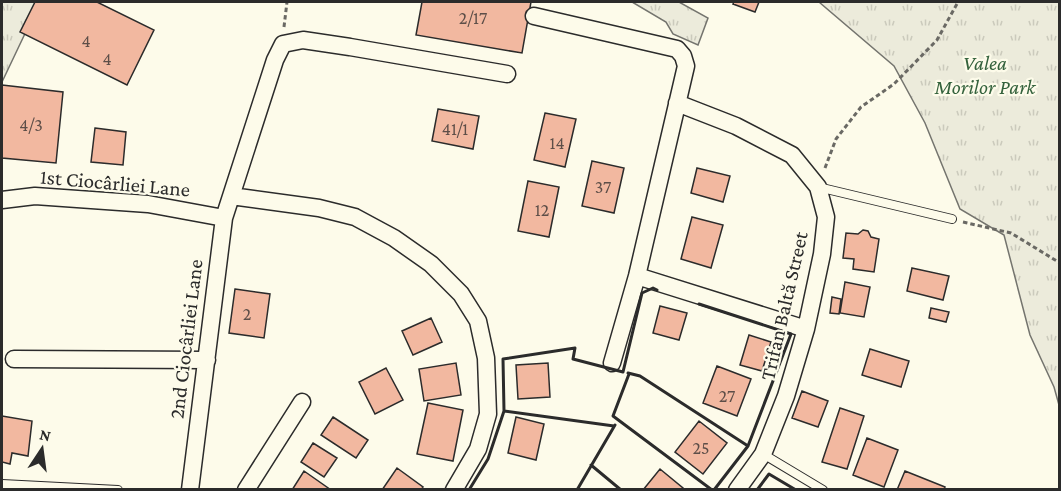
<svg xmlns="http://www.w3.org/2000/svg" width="1061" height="491" font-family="'Crimson Pro',serif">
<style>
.grass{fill:url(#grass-tufts);stroke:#74746e;stroke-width:1.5}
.building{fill:#f2b8a0;stroke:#2b2b2b;stroke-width:1.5}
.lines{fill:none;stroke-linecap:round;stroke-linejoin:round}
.lane-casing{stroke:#2b2b2b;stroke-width:10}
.street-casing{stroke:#2b2b2b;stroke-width:19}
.path{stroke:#6a6964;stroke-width:3;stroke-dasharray:4.5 3;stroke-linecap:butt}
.lane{stroke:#fdfbea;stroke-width:8}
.street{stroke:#fdfbea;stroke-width:16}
.wall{stroke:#2b2b2b;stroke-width:3}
.labels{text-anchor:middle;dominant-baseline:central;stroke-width:4.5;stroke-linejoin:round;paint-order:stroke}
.number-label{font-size:18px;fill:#5d4e48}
.park-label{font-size:21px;font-style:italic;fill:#34623c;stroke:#fdfbea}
.street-label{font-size:21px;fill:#2b2b2b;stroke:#fdfbea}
</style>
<defs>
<pattern id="grass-tufts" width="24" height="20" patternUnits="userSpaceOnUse" patternTransform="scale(1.5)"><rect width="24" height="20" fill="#ecebdb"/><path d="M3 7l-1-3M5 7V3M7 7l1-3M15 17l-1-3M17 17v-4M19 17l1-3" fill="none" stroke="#cbcabc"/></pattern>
</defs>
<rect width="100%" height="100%" fill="#fdfbea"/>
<path class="grass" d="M2,2H40L2,82Z
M632,2H679L708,18L698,45L673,34L666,22Z
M819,2H1059V405L1054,387L1030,335L1004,235L960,209L925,123L894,66Z"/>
<path class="building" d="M35,2H97L154,30L127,85L20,32Z
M422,2H531L522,53L416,35Z
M734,2H759L755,12L733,4Z
M2,85L63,92L56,163L2,158Z
M438,109L479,116L473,149L432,141Z
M545,113L576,119L565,167L534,160Z
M95,128L126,132L123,165L91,162Z
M592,161L624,168L614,213L582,206Z
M697,168L730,176L723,202L691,193Z
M528,181L559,187L549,237L518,231Z
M692,217L723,225L711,268L681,259Z
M863,230L868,231L871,237L879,239L874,272L853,269L854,259L843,258L846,233L858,234Z
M912,268L949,276L943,300L907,291Z
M845,282L870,287L864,317L840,313Z
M235,289L270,294L264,338L229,333Z
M832,297L841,299L839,314L830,313Z
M660,306L687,313L679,340L653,333Z
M931,308L949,312L946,322L929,318Z
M431,318L442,342L413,355L402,331Z
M749,335L771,342L762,371L740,365Z
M870,349L909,361L901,387L862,375Z
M456,363L461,395L424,401L419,369Z
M548,363L550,397L518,399L516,365Z
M717,366L751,379L737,416L703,403Z
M386,368L403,400L375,414L359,382Z
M802,391L828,401L818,427L792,418Z
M428,403L463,410L453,461L417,454Z
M840,408L864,416L847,469L822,462Z
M2,416L32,421L28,456L12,453L10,464L2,462Z
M333,417L368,440L356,458L321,435Z
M516,417L544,424L536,460L508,453Z
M699,421L727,443L703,474L675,452Z
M867,438L898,450L884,487L853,475Z
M313,443L337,458L324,477L301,462Z
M397,468L423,487L421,490H382Z
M660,469L683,488L682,490H643Z
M304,471L331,490H292Z
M905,471L945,487L944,490H897Z"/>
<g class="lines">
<defs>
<path id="lane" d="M818,187L952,219
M763,454L823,490
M2,484L118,490"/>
<path id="street" d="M534,16L677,49L683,56L686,66L637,276L612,363
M677,103L736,126L792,155L818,187L826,217L822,254L806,329L786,396L763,454L737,490
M231,196L319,208L355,217L394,238L431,264L461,294L478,321L486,358L488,414L478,449L454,490
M2,200L35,196L148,204L224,218
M637,276L806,329
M14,359L207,360
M190,490L224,218L275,60L283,44L303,40L350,47L507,74
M246,490L302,402"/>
</defs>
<use href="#lane" class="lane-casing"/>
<use href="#street" class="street-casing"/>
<path class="path" d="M284,27L287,2
M825,168L836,139L861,107L894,84L937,40L958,2
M963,222L1011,233L1060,263"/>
<use href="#lane" class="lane"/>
<use href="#street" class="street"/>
<path class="wall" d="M699,304L791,334L748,446L714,490
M628,373L640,376L748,446
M629,374L613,416L712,490
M504,411L614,426
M591,465L621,490
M469,490L488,459L504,411L503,359L575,348L573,359L623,372L642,293L653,288L657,290
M577,490L615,425
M757,490L769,474L796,490"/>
</g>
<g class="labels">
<g class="number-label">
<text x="473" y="18">2/17</text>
<text x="86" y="41">4</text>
<text x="107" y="59">4</text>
<text x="31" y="125">4/3</text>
<text x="455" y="129">41/1</text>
<text x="557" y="143">14</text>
<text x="603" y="187">37</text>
<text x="542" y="210">12</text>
<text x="247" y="314">2</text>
<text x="727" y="396">27</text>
<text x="701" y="448">25</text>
</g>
<g class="park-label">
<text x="985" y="63">Valea<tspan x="985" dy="24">Morilor Park</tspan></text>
</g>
<g class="street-label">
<text transform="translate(115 183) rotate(5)">1st Ciocârliei Lane</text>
<text transform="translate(784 306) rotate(-77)">Trifan Baltă Street</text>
<text transform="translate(186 339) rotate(-83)">2nd Ciocârliei Lane</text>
</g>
</g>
<rect width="1061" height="491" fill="none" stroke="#2b2b2b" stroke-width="6"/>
<g transform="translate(42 449) rotate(13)" stroke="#fdfbea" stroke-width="4.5" paint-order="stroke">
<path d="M0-4.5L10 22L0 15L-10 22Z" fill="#2b2b2b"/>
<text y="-9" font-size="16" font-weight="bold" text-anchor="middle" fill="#2b2b2b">N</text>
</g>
</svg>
